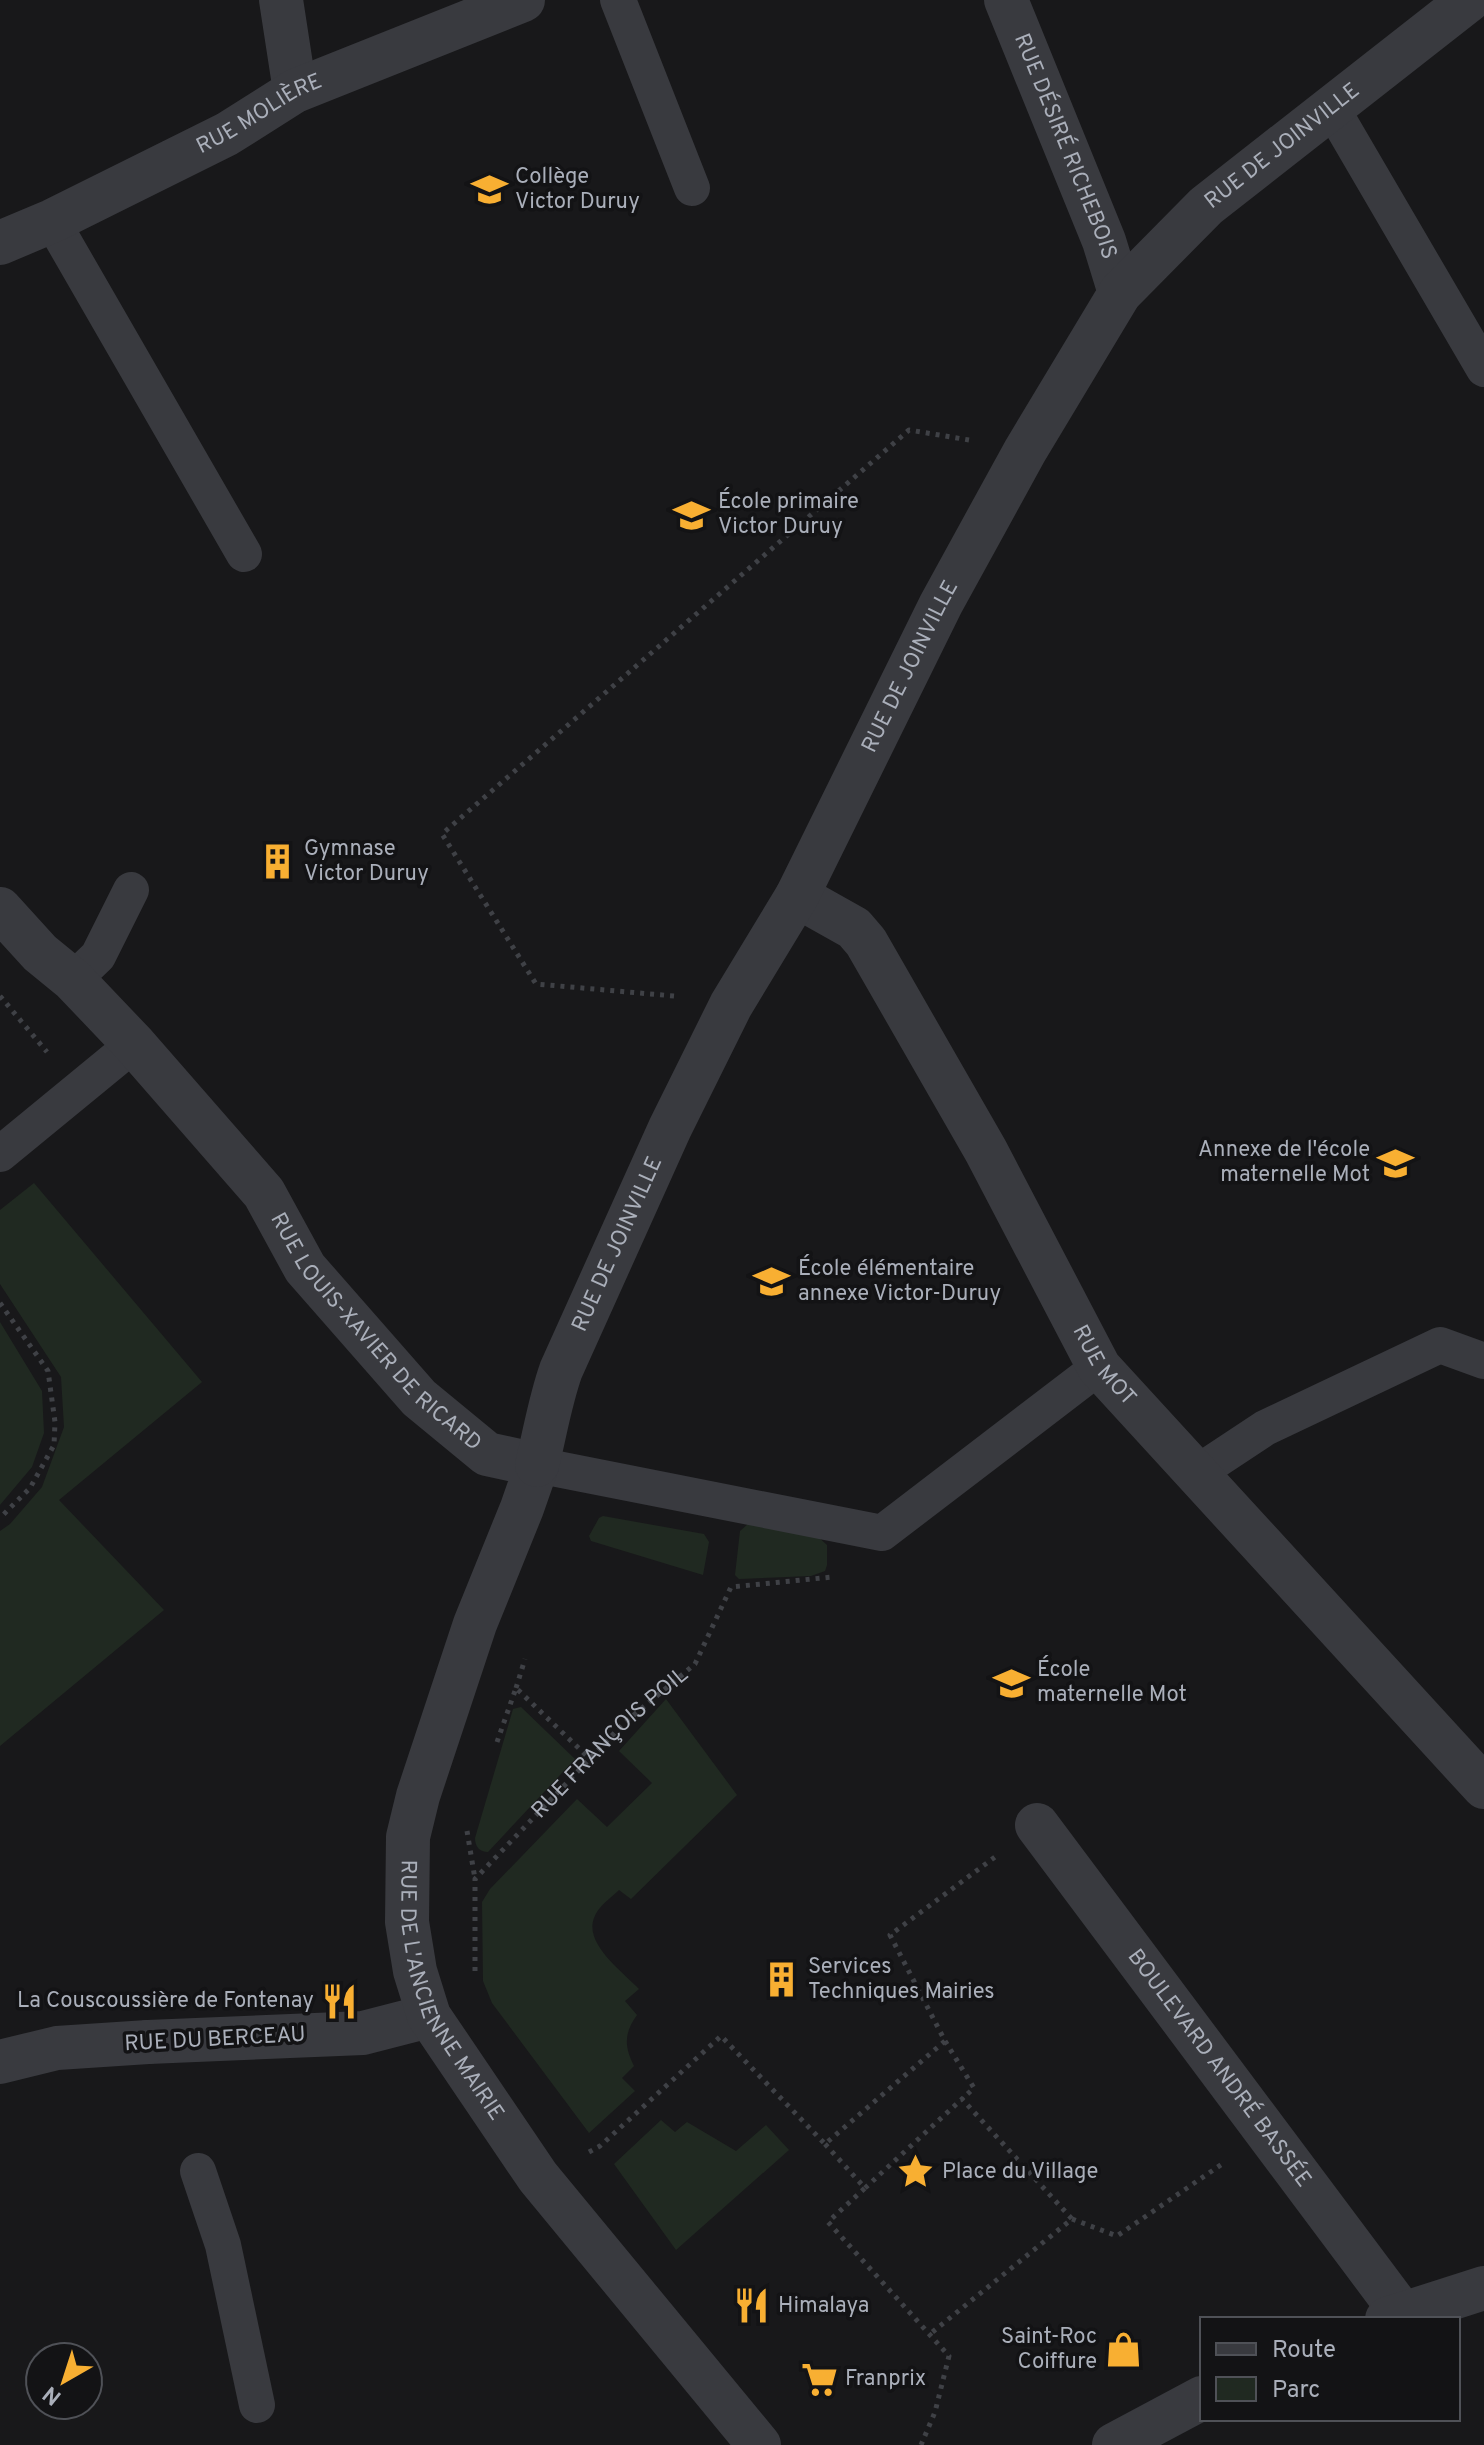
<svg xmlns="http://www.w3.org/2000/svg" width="1484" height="2445" font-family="Overpass,sans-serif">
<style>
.green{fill:#202921}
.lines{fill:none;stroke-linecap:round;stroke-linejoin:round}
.path{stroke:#3f4146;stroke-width:5;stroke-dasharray:4 6;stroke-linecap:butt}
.service{stroke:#393a3f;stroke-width:36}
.pedestrian{stroke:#393a3f;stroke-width:44}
.minor{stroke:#393a3f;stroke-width:44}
.tertiary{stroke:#393a3f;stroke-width:44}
.labels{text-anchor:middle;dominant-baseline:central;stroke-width:7;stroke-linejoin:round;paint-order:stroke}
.street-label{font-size:22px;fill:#aaafba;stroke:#131315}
.poi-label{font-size:22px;fill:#aaafba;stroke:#131315;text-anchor:start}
</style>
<rect width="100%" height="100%" fill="#18181a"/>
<path class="green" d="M34,1183L202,1382L59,1500L164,1610L0,1746V1531L10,1524L42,1487L64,1427L61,1377L0,1284V1210Z
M0,1322L42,1391L44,1433L32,1467L0,1505Z
M603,1516L704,1534L709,1542L703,1575L591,1541L589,1536L599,1518Z
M748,1524L817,1536L827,1545V1565L825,1571L811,1576L739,1579L735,1575L740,1531Z
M666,1699L737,1795L631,1899L619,1890C611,1898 598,1906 594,1918C584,1944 623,1972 639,1989L625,2001L637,2015C624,2033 624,2046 634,2066L622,2078L635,2091L589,2133L492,2003L483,1981L482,1902L490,1889L577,1799L607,1827L652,1783L619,1751Z
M521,1707L575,1759L488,1852C480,1852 475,1847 475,1838L513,1709Z
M661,2120L675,2132L687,2122L736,2151L766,2125L789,2150L676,2250L614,2164Z"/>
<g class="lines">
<g class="path">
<path d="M0,996L47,1052"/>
<path d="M674,996L536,984L442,834L909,430L969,440"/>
<path d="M0,1303L48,1371L55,1422L54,1445L30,1488L0,1518"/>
<path d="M516,1688L525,1659"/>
<path d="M497,1742L516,1688L590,1759"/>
<path d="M467,1831L475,1879"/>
<path id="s1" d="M475,1971V1879L623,1724L695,1664L731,1587L832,1577"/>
<path d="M945,2041L974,2088L962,2099"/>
<path d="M825,2144L865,2188L828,2222L949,2356L935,2412L921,2445"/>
<path d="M589,2152L600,2146L721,2036L825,2144L945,2041L890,1935L995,1857"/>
<path d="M865,2188L962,2099L1072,2219L930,2334"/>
<path d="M1072,2219L1117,2236L1225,2162"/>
</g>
<path class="service" d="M618,0L692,188
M1331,107L1484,369
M52,221L244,554
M73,980L98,956L131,890
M0,1154L134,1044
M537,1465L882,1533L1099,1367
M1197,1473L1265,1428L1440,1345L1484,1361
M198,2171L223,2245L257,2405"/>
<path class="pedestrian" d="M148,2042L363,2033L429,2016"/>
<g class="minor">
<path d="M281,0L295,91"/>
<path id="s2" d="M1006,0L1104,241L1120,293"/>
<path id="s3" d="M0,243L52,221L227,134L295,91L523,0"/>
<path id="s4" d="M0,909L40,953L73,980L134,1044L264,1193L305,1268L419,1398L487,1454L537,1465L522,1508L475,1624L418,1796L408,1837L407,1922L415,1971L429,2016L538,2177L759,2445"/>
<path id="s5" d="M1037,1825L1402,2313"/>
<path d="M0,2062L57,2048L148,2042"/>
<path d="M1387,2319L1484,2288"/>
<path d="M1114,2445L1202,2398"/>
</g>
<g class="tertiary">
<path id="s6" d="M797,896L854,928L866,942L986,1151L1099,1367L1484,1787"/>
<path id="s7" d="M537,1465C545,1433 550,1401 561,1370L670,1128L731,1005L797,896L941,604L1025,451L1120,293L1206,206L1469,0"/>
</g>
</g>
<defs>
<symbol id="school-bare" viewBox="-9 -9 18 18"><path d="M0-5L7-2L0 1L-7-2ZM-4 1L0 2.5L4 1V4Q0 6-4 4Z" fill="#f8af32" stroke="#131315" stroke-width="2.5" paint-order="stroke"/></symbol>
<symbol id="building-bare" viewBox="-9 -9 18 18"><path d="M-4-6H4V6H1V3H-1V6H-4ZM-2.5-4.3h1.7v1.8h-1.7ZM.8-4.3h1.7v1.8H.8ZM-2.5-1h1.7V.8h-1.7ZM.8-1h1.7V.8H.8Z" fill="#f8af32" stroke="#131315" stroke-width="2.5" paint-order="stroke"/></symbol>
<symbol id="restaurant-bare" viewBox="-9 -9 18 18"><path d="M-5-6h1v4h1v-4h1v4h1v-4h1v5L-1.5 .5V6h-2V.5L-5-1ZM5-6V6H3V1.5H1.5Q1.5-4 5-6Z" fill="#f8af32" stroke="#131315" stroke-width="2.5" paint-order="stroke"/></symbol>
<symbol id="sight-bare" viewBox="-9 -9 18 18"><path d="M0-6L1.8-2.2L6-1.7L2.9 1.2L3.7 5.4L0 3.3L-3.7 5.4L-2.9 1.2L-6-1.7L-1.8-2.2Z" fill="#f8af32" stroke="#131315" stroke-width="2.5" paint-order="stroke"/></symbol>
<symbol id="shop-bare" viewBox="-9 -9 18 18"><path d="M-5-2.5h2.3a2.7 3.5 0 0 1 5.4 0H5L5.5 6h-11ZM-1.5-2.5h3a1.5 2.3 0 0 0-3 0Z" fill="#f8af32" stroke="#131315" stroke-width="2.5" paint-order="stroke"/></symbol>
<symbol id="supermarket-bare" viewBox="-9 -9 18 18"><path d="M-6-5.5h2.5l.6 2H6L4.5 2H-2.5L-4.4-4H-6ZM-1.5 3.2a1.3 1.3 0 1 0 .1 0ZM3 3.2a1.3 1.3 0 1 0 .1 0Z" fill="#f8af32" stroke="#131315" stroke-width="2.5" paint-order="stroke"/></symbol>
</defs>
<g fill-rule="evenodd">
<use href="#school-bare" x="464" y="164" width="51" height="51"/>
<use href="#school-bare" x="666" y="490" width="51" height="51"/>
<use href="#building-bare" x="252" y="836" width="51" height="51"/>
<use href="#school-bare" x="1370" y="1138" width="51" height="51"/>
<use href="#school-bare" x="746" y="1256" width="51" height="51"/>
<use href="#school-bare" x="986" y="1658" width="51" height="51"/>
<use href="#building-bare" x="756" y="1954" width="51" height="51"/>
<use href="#restaurant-bare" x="314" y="1976" width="51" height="51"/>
<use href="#sight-bare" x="890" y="2146" width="51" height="51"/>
<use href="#restaurant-bare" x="726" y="2280" width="51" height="51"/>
<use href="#shop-bare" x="1098" y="2324" width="51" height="51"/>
<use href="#supermarket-bare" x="794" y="2354" width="51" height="51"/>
</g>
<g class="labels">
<g class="street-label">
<text stroke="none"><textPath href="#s3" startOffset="290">RUE MOLIÈRE</textPath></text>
<text stroke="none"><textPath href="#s2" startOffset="158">RUE DÉSIRÉ RICHEBOIS</textPath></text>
<text stroke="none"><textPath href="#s7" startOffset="1532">RUE DE JOINVILLE</textPath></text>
<text stroke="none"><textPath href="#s7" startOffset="884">RUE DE JOINVILLE</textPath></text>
<text stroke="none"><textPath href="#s7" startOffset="236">RUE DE JOINVILLE</textPath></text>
<text stroke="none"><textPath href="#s4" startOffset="568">RUE LOUIS-XAVIER DE RICARD</textPath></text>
<text stroke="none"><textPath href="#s6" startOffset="570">RUE MOT</textPath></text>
<text stroke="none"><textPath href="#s1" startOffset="284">RUE FRANÇOIS POIL</textPath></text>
<text stroke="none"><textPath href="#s4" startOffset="1344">RUE DE L'ANCIENNE MAIRIE</textPath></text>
<text transform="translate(215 2040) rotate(-3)">RUE DU BERCEAU</text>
<text stroke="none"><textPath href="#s5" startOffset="304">BOULEVARD ANDRÉ BASSÉE</textPath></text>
</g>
<g class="poi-label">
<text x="515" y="177">Collège<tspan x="515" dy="25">Victor Duruy</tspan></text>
<text x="718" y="502">École primaire<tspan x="718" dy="25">Victor Duruy</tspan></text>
<text x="304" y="849">Gymnase<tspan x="304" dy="25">Victor Duruy</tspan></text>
<text x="1370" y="1150" text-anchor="end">Annexe de l'école<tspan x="1370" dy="25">maternelle Mot</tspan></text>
<text x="798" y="1269">École élémentaire<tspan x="798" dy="25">annexe Victor-Duruy</tspan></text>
<text x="1037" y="1670">École<tspan x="1037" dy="25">maternelle Mot</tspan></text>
<text x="808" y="1967">Services<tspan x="808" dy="25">Techniques Mairies</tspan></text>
<text x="314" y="2001" text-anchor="end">La Couscoussière de Fontenay</text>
<text x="942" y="2172">Place du Village</text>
<text x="778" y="2306">Himalaya</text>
<text x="1097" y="2337" text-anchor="end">Saint-Roc<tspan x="1097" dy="25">Coiffure</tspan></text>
<text x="845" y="2379">Franprix</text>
</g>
</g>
<rect x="1200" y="2317" width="260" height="104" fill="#131315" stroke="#4f5157" stroke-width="2"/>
<rect x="1216" y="2343" width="40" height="12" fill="#393a3f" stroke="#4f5157" stroke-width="2"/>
<text x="1272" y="2357" font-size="24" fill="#aaafba">Route</text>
<rect x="1216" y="2377" width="40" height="24" fill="#202921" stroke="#4f5157" stroke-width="2"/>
<text x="1272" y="2397" font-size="24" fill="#aaafba">Parc</text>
<g transform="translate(64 2381) rotate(219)"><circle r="38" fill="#131315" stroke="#4f5157" stroke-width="2"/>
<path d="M0-6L14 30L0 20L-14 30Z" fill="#f8af32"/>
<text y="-12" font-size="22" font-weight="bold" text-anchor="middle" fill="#aaafba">N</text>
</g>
</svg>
